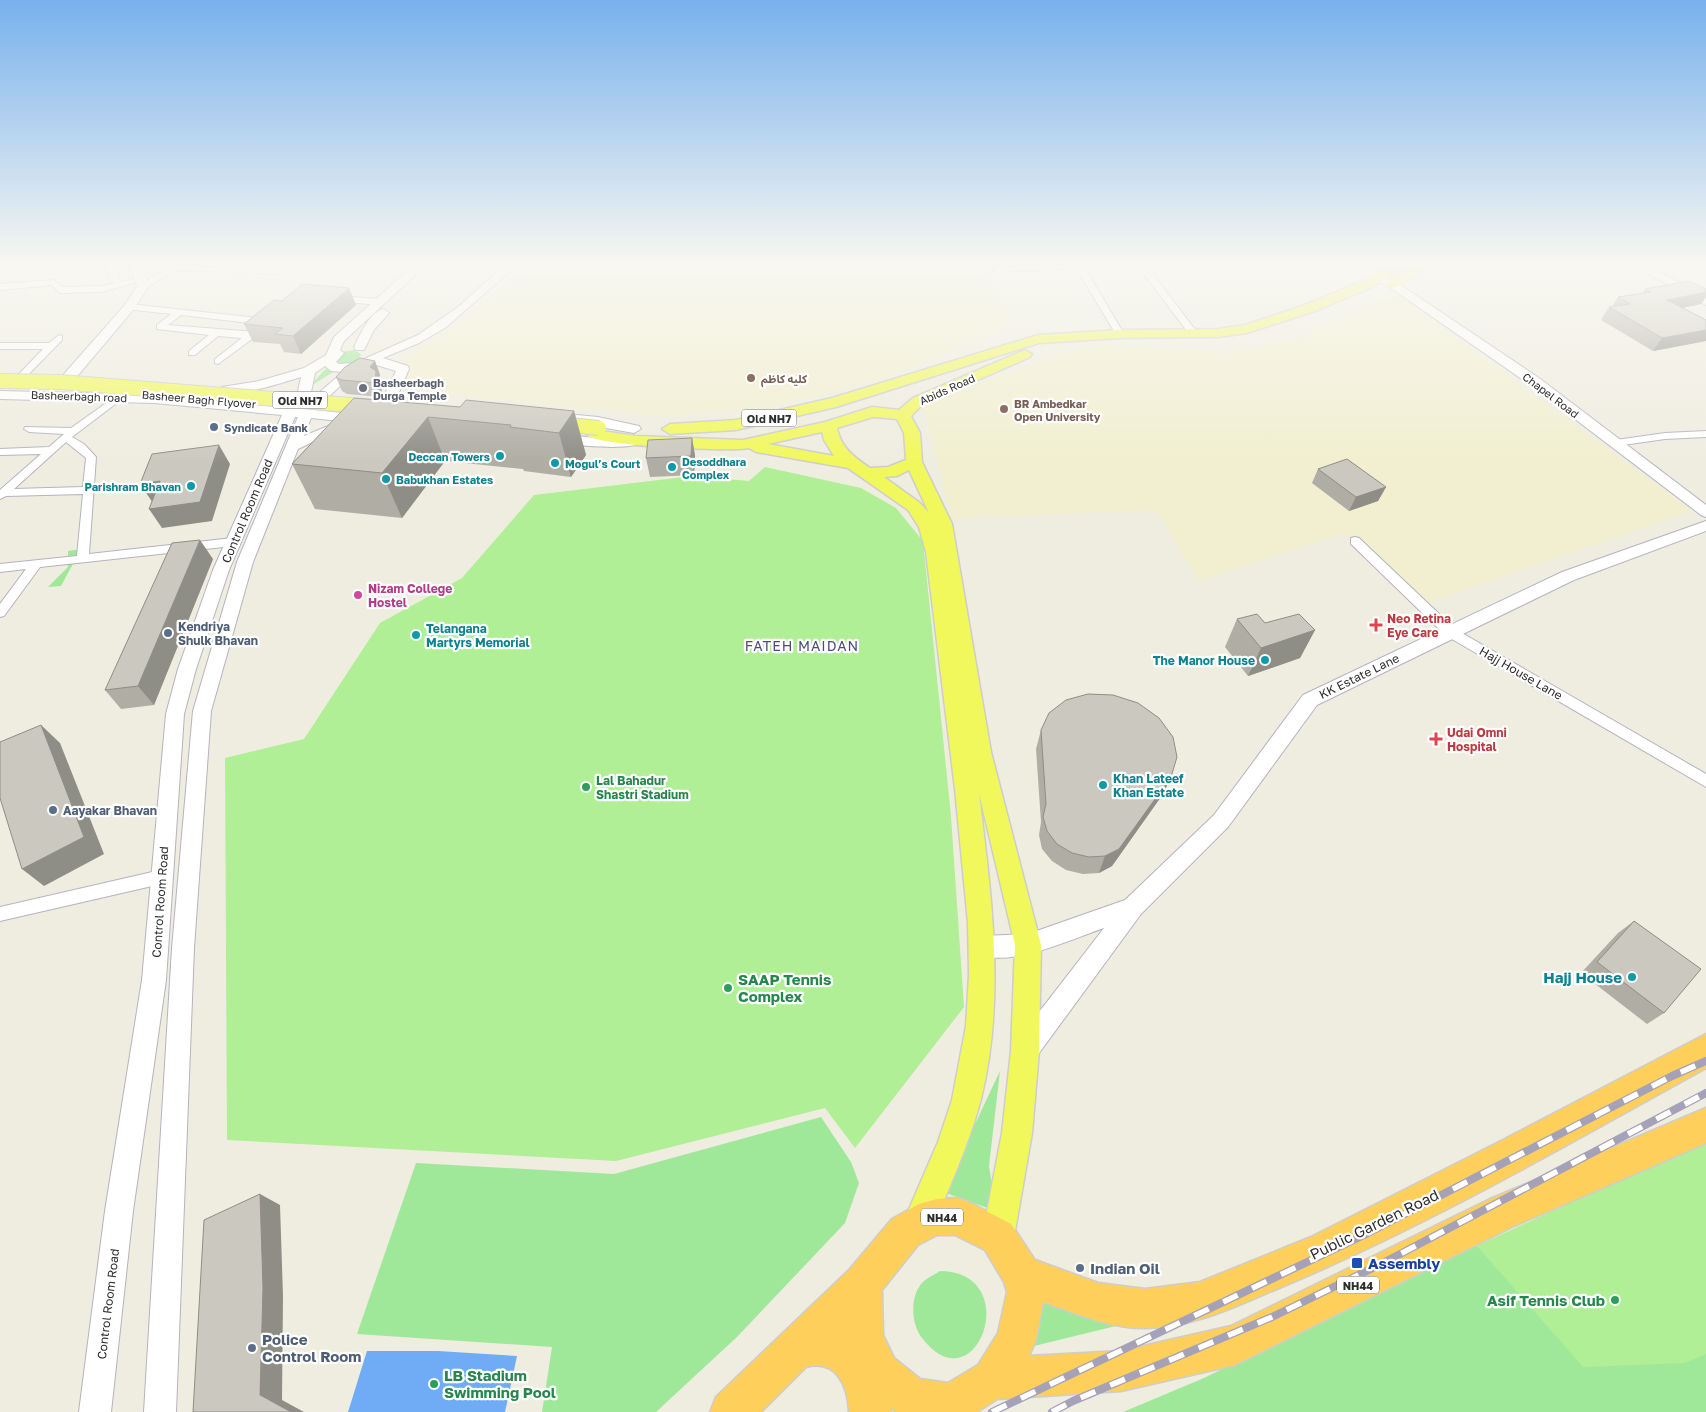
<svg xmlns="http://www.w3.org/2000/svg" width="1706" height="1412" font-family="'Golos Text','Noto Sans Arabic',sans-serif">
<style>
.education{fill:#f1efcf}
.green{fill:#9fe89a}
.pitch{fill:#b0ef95}
.water{fill:#6facf5}
.lines{fill:none;stroke-linecap:round;stroke-linejoin:round}
.street-casing{stroke:#b4b3c1;stroke-width:2}
.secondary-casing{stroke:#b4b3c1;stroke-width:2}
.primary-casing{stroke:#cdcdcd;stroke-width:3}
.highway-casing{stroke:#cdcdcd;stroke-width:3}
.street{fill:#fff;fill-rule:evenodd}
.secondary{fill:#fff;fill-rule:evenodd}
.primary{fill:#f1f85c;fill-rule:evenodd}
.highway{fill:#ffcf5b;fill-rule:evenodd}
.rail-casing{stroke:#a4a1b8;stroke-width:8}
.rail{stroke:#fff;stroke-width:5.5;stroke-dasharray:16;stroke-linecap:butt}
.primary-bridge-casing{stroke:#cdcdcd;stroke-width:16;stroke-linecap:butt}
.primary-bridge{stroke:#f1f85c;stroke-width:14}
.wall{fill:#afada4}
.shaded-wall{fill:#8e8d86}
.building{fill:#cbc9bf;stroke:#8e8d86}
.education-dot{fill:#8d6e63;stroke:#fff;stroke-width:2}
.worship-dot{fill:#6b7280;stroke:#fff;stroke-width:2}
.service-dot{fill:#5c6f8a;stroke:#fff;stroke-width:2}
.culture-dot{fill:#0f9aa8;stroke:#fff;stroke-width:2}
.hotel-dot{fill:#d1479c;stroke:#fff;stroke-width:2}
.health-dot{fill:#e0444e;stroke:#fff;stroke-width:2}
.leisure-dot{fill:#2e9e5b;stroke:#fff;stroke-width:2}
.transit-dot{fill:#1a4fb4;stroke:#fff;stroke-width:2}
.labels{text-anchor:middle;dominant-baseline:central;stroke-width:4.5;stroke-linejoin:round;paint-order:stroke}
.far-education-label{font-size:11px;font-weight:bold;fill:#785e54;stroke:#fff;text-anchor:start}
.far-worship-label{font-size:11px;font-weight:bold;fill:#5b616d;stroke:#fff;text-anchor:start}
.far-street-label{font-size:11px;fill:#2d2d2d;stroke:#fff}
.shield{fill:#fff;stroke:#6c6c6c;stroke-width:1}
.shield-label{font-size:11px;font-weight:bold;fill:#2d2d2d}
.far-service-label{font-size:11px;font-weight:bold;fill:#4e5e75;stroke:#fff;text-anchor:start}
.far-culture-label{font-size:11px;font-weight:bold;fill:#0d838f;stroke:#fff;text-anchor:start}
.street-label{font-size:12px;fill:#2d2d2d;stroke:#fff}
.hotel-label{font-size:12px;font-weight:bold;fill:#b23c85;stroke:#fff;text-anchor:start}
.health-label{font-size:12px;font-weight:bold;fill:#be3a42;stroke:#fff;text-anchor:start}
.service-label{font-size:12px;font-weight:bold;fill:#4e5e75;stroke:#fff;text-anchor:start}
.culture-label{font-size:12px;font-weight:bold;fill:#0d838f;stroke:#fff;text-anchor:start}
.leisure-label{font-size:12px;font-weight:bold;fill:#27864d;stroke:#fff;text-anchor:start}
.neighbourhood-label{font-size:14px;letter-spacing:1px;fill:#504a81;stroke:#fff}
.near-culture-label{font-size:15px;font-weight:bold;fill:#0d838f;stroke:#fff;text-anchor:end}
.near-leisure-label{font-size:15px;font-weight:bold;fill:#27864d;stroke:#fff;text-anchor:start}
.near-street-label{font-size:15px;fill:#2d2d2d;stroke:#fff}
.near-transit-label{font-size:15px;font-weight:bold;fill:#164399;stroke:#fff;text-anchor:start}
.near-service-label{font-size:15px;font-weight:bold;fill:#4e5e75;stroke:#fff;text-anchor:start}
</style>
<rect width="100%" height="100%" fill="#efede0"/>
<path class="education" d="M527,265H984L1012,325L889,377L770,408L656,416L450,394L400,381L402,362L471,314Z
M1398,295L1692,511L1424,604L1345,533L1199,581L1156,510L952,518L923,404L1084,345L1165,347L1227,354L1303,336Z"/>
<path class="green" d="M354,350L361,354L358,361L346,364L309,387L341,352Z
M81,549L61,586L48,587L68,567V551Z
M1000,1071L989,1166L995,1203L993,1210L943,1192Z
M821,1117L851,1162L859,1183L845,1223L737,1337L656,1412H542L552,1347L357,1334L416,1163L614,1174Z
M1706,1140V1412H1123L1204,1378L1444,1258L1477,1246Z
M940,1271C1026,1272 976,1409 922,1338C911,1324 910,1298 921,1284C926,1278 934,1275 940,1271Z
M1046,1293L1116,1326L1034,1346Z"/>
<path class="pitch" d="M765,467L861,488L896,508L923,541L951,816L964,1007L855,1148L825,1108L616,1161L227,1140L225,758L304,739L380,623L462,578L534,495L692,476L749,481Z
M1706,1140V1354L1685,1363L1583,1367L1477,1246Z"/>
<path class="water" d="M367,1351H438L517,1356L505,1412H348Z"/>
<g class="lines">
<defs>
<path id="street" d="M0,265H9L0,268Z
M104,265H112L121,282L140,278L144,280L102,292L60,293L52,285L0,290V284L54,280L62,287L102,286L113,284Z
M171,265L283,270L287,272L283,274L175,270L146,288L139,286Z
M1031,265H1083L1124,334L1123,336H1117L1076,268L997,272L993,270L997,268Z
M1137,265H1146L1196,331V335H1190Z
M336,296L381,299L385,302L381,305L333,301L332,299Z
M129,304L267,319L271,322L267,325L181,315L168,325L256,332V336L218,364L215,363V359L242,338L218,336L195,355H189V351L209,335L157,329V325L171,314L126,309V305Z
M59,335L62,336V340L24,379H18V375L43,349H0V343H49Z
M119,394L122,395V399L72,437L84,444L96,457L89,554L233,538L239,542L233,546L40,567L4,616L0,617V604L26,569L0,572V564L77,556L83,494L6,496L0,499V490L41,454L0,455V449L49,447L64,434L29,432L24,429L25,427L71,428ZM66,442L86,458L83,487L14,489Z
M1706,431V437L1665,439L1616,446L1611,443L1616,440L1665,433Z
M1355,537L1359,538L1455,629L1706,774V787L1445,635L1351,544V538Z
M161,870L167,872L169,877L167,882L161,884L0,921V907Z"/>
<path id="secondary" d="M130,265H141L149,286L133,310L74,380H64L62,377L64,374L125,305L137,286Z
M414,265H426L344,341L340,350L344,353L336,362L339,364L355,363L418,335L458,307L505,265H517L445,328L419,343L383,358L408,366L409,369L394,404L377,423L351,422L350,427L331,433L298,449L253,562L211,711L194,948L176,1412H144L172,948L193,711L237,562L298,417H295L229,570L196,669L184,714L166,980L133,1211L111,1412H79L105,1211L142,980L166,714L178,669L213,570L282,415L154,403L0,399V391L154,395L287,408L297,396L301,377C287,381 230,401 220,390L222,387L259,381L304,368L326,355L334,337ZM373,364L396,371L381,402L367,418L361,415L315,410L340,386ZM325,366L331,371L343,372L300,409L310,397L315,373ZM311,418L340,421L304,436Z
M1632,265H1646L1706,296V305Z
M1379,275L1396,282L1539,378L1706,505V517L1701,515L1529,384L1388,286L1373,278Z
M383,309L389,313L374,330L364,350H356L354,347C360,335 369,313 383,309Z
M577,415L598,417L639,426L641,429L634,433L572,422L570,419L572,416Z
M558,434L595,438L636,437L643,441C635,452 567,445 553,441L551,438L553,435Z
M1706,521V531L1574,580L1317,705L1228,827L1141,914L1034,1060L1025,1063L1016,1060L1013,1051L1016,1042L1104,928C1069,940 1011,968 975,954L972,947L975,940L983,936L1028,934L1125,900L1214,815L1303,695L1562,572Z"/>
<path id="primary" d="M1392,265H1408L1370,288L1315,311L1247,333L1218,337L1120,338L1039,343L836,407L736,430L670,434L662,429L670,424L736,420L832,398L1038,335L1120,330L1218,329L1245,325L1305,305L1360,282Z
M1416,265H1432L1396,287L1391,288L1385,284Z
M1025,350L1032,354L1030,357L923,404L911,416L920,433L922,462L952,524L991,752L1041,945L1039,1051L1032,1133L1014,1237L1009,1248L998,1253L987,1248L982,1237L1002,1133L1011,1051L1015,945L979,793C991,895 1006,997 981,1099C969,1145 948,1190 930,1234L919,1239L908,1234L903,1223L938,1142L952,1100L966,1026L969,975L968,923L955,789L926,552L919,527L908,510L848,468L756,452L749,448C731,452 595,446 587,435L595,430L636,436L743,440L825,422L872,407L899,410L913,398ZM873,417L897,419L904,433L906,460L888,467L870,468C854,457 841,448 837,428ZM822,432L824,440L834,456L768,444ZM909,470L929,513L920,503L884,477L897,476Z"/>
<path id="highway" d="M1706,1034V1068C1566,1145 1426,1227 1279,1288C1236,1306 1193,1328 1145,1328C1110,1329 1076,1313 1043,1302L1036,1340L1029,1356L1121,1351L1231,1326L1488,1200L1706,1108V1143L1514,1226L1235,1365L1121,1391L997,1399L977,1412H896L890,1407L891,1412H849C848,1386 837,1359 806,1367L761,1412H710L716,1397L849,1270L892,1219L919,1204L937,1199L958,1198L971,1203L1011,1224L1035,1260L1098,1283L1145,1289L1200,1282L1311,1237L1495,1144ZM937,1235H955L985,1250L1004,1282L1007,1292L998,1333L978,1365L948,1383L920,1379L894,1358L883,1335L882,1290L918,1245Z"/>
</defs>
<use href="#street" class="street-casing"/>
<use href="#secondary" class="secondary-casing"/>
<use href="#primary" class="primary-casing"/>
<use href="#highway" class="highway-casing"/>
<use href="#street" class="street"/>
<use href="#secondary" class="secondary"/>
<use href="#primary" class="primary"/>
<use href="#highway" class="highway"/>
<defs>
<path id="rail" d="M992,1412L1364,1235L1672,1076L1706,1061
M1052,1412L1073,1401L1272,1317L1383,1263L1706,1093"/>
</defs>
<use href="#rail" class="rail-casing"/>
<use href="#rail" class="rail"/>
<defs>
<path id="primary-bridge" d="M0,381L60,382L376,407
M551,423L599,428"/>
</defs>
<use href="#primary-bridge" class="primary-bridge-casing"/>
<use href="#primary-bridge" class="primary-bridge"/>
</g>
<path class="wall" d="M349,288L356,305L301,354L284,352L280,344L253,342L244,324L282,301Z
M1645,289H1706V297L1701,304L1683,308L1706,320V341L1653,351L1601,320L1609,307H1612L1618,297L1642,293Z
M375,361L380,375L379,377L382,385L381,397L347,394L342,391L336,377Z
M354,398L460,407L574,411L586,455L571,477L524,471L523,469L445,461L402,518L315,509L292,464Z
M692,438L695,456L694,475L650,477L646,458Z
M1318,469L1386,487L1378,501L1349,511L1312,483Z
M213,559L154,705L121,709L105,690Z
M1237,619L1265,623L1315,630L1300,658L1248,676L1225,647Z
M1041,730L1171,777L1163,794L1112,866L1099,873L1083,874L1066,870L1052,861L1042,849L1039,835L1041,822L1036,749Z
M1634,921L1664,1013L1647,1024L1581,973L1618,933Z"/>
<path class="shaded-wall" d="M349,288L356,305L301,354L293,336Z
M1706,292V297L1701,304L1658,313L1667,300Z
M1706,330V341L1653,351L1662,338Z
M375,361L380,375L379,377L382,385L381,397L375,383L370,367Z
M574,411L586,455L571,477L559,433Z
M428,417L445,461L402,518L382,473Z
M692,438L695,456L694,475L691,456Z
M219,445L230,464L212,521L162,528L149,509Z
M160,481L153,503L140,484Z
M1386,487L1378,501L1349,511L1356,497Z
M200,540L213,559L154,705L138,686Z
M1315,630L1300,658L1248,676L1261,648Z
M41,725L60,743L104,854L44,886L22,869Z
M1171,777L1163,794L1112,866L1099,873L1105,856Z
M260,1194L280,1205L283,1296L282,1400L304,1412H291L260,1395Z"/>
<path class="building" d="M1689,281L1706,289V292L1667,300L1706,320V330L1662,338L1609,307L1630,304L1618,297L1651,292L1645,289Z
M302,284L349,288L293,336L275,334L283,328L244,324L274,300L282,301Z
M360,358L375,361L370,367L376,371L375,383L341,380L336,377L345,367Z
M354,398L460,407L466,400L574,411L559,433L510,427L511,425L428,417L382,473L292,464Z
M692,438L691,456L646,458L648,440Z
M219,445L200,502L149,509L160,481L140,484L152,454Z
M1347,459L1386,487L1356,497L1318,469Z
M200,540L138,686L105,690L172,543Z
M1257,614L1265,623L1299,614L1315,630L1261,648L1237,619Z
M1088,694L1113,695L1138,703L1159,718L1173,737L1177,757L1171,777L1119,849L1105,856L1089,857L1072,853L1057,844L1047,831L1043,817L1046,804L1041,730L1049,713L1066,700Z
M41,725L84,837L22,869L0,798V742Z
M1634,921L1701,969L1664,1013L1597,962Z
M260,1194L263,1288L260,1395L291,1412H193L204,1220Z"/>
<linearGradient id="sky" x2="0" y2="1"><stop stop-color="#77b1ed"/><stop offset="0.57" stop-color="#f8f7f1"/><stop offset="1" stop-color="#f8f7f1" stop-opacity="0"/></linearGradient>
<rect width="1706" height="463" fill="url(#sky)"/>
<g class="education-dot">
<circle cx="751" cy="378" r="5"/>
<circle cx="1004" cy="409" r="5"/>
</g>
<circle class="worship-dot" cx="363" cy="388" r="5"/>
<g class="service-dot">
<circle cx="214" cy="427" r="5"/>
<circle cx="168" cy="633" r="5"/>
<circle cx="53" cy="810" r="5"/>
<circle cx="1080" cy="1268" r="5"/>
<circle cx="252" cy="1348" r="5"/>
</g>
<g class="culture-dot">
<circle cx="500" cy="456" r="5"/>
<circle cx="555" cy="463" r="5"/>
<circle cx="672" cy="467" r="5"/>
<circle cx="386" cy="479" r="5"/>
<circle cx="191" cy="486" r="5"/>
<circle cx="416" cy="635" r="5"/>
<circle cx="1265" cy="660" r="5"/>
<circle cx="1103" cy="785" r="5"/>
<circle cx="1632" cy="977" r="5"/>
</g>
<circle class="hotel-dot" cx="358" cy="595" r="5"/>
<g class="health-dot">
<path d="M1373.5 617.5h5v5h5v5h-5v5h-5v-5h-5v-5h5z"/>
<path d="M1433.5 731.5h5v5h5v5h-5v5h-5v-5h-5v-5h5z"/>
</g>
<g class="leisure-dot">
<circle cx="586" cy="787" r="5"/>
<circle cx="728" cy="988" r="5"/>
<circle cx="1615" cy="1300" r="5"/>
<circle cx="434" cy="1384" r="5"/>
</g>
<rect class="transit-dot" x="1351" y="1257" width="12" height="12" rx="2.5"/>
<g class="labels">
<g class="far-education-label">
<text x="761" y="378">كليه كاظم</text>
<text x="1014" y="403">BR Ambedkar<tspan x="1014" dy="13">Open University</tspan></text>
</g>
<g class="far-worship-label">
<text x="373" y="382">Basheerbagh<tspan x="373" dy="13">Durga Temple</tspan></text>
</g>
<g class="far-street-label">
<text transform="translate(947 389) rotate(-24)">Abids Road</text>
<text transform="translate(1551 395) rotate(37)">Chapel Road</text>
<text transform="translate(79 396) rotate(2)">Basheerbagh road</text>
<text transform="translate(199 399) rotate(5)">Basheer Bagh Flyover</text>
</g>
<g class="shield">
<rect x="272.5" y="391.5" width="55" height="17" rx="4"/>
<rect x="741.5" y="409.5" width="55" height="17" rx="4"/>
<rect x="921" y="1208.5" width="42" height="17" rx="4"/>
<rect x="1337" y="1276.5" width="42" height="17" rx="4"/>
</g>
<g class="shield-label">
<text x="300" y="400">Old NH7</text>
<text x="769" y="418">Old NH7</text>
<text x="942" y="1217">NH44</text>
<text x="1358" y="1285">NH44</text>
</g>
<g class="far-service-label">
<text x="224" y="427">Syndicate Bank</text>
</g>
<g class="far-culture-label">
<text x="490" y="456" text-anchor="end">Deccan Towers</text>
<text x="682" y="461">Desoddhara<tspan x="682" dy="13">Complex</tspan></text>
<text x="565" y="463">Mogul’s Court</text>
<text x="396" y="479">Babukhan Estates</text>
<text x="181" y="486" text-anchor="end">Parishram Bhavan</text>
</g>
<g class="street-label">
<text transform="translate(247 511) rotate(-67)">Control Room Road</text>
<text transform="translate(1521 673) rotate(30)">Hajj House Lane</text>
<text transform="translate(1359 676) rotate(-26)">KK Estate Lane</text>
<text transform="translate(160 902) rotate(-86)">Control Room Road</text>
<text transform="translate(108 1304) rotate(-83)">Control Room Road</text>
</g>
<g class="hotel-label">
<text x="368" y="588">Nizam College<tspan x="368" dy="14">Hostel</tspan></text>
</g>
<g class="health-label">
<text x="1387" y="618">Neo Retina<tspan x="1387" dy="14">Eye Care</tspan></text>
<text x="1447" y="732">Udai Omni<tspan x="1447" dy="14">Hospital</tspan></text>
</g>
<g class="service-label">
<text x="178" y="626">Kendriya<tspan x="178" dy="14">Shulk Bhavan</tspan></text>
<text x="63" y="810">Aayakar Bhavan</text>
</g>
<g class="culture-label">
<text x="426" y="628">Telangana<tspan x="426" dy="14">Martyrs Memorial</tspan></text>
<text x="1255" y="660" text-anchor="end">The Manor House</text>
<text x="1113" y="778">Khan Lateef<tspan x="1113" dy="14">Khan Estate</tspan></text>
</g>
<g class="leisure-label">
<text x="596" y="780">Lal Bahadur<tspan x="596" dy="14">Shastri Stadium</tspan></text>
</g>
<g class="neighbourhood-label">
<text x="802" y="645">FATEH MAIDAN</text>
</g>
<g class="near-culture-label">
<text x="1622" y="977">Hajj House</text>
</g>
<g class="near-leisure-label">
<text x="738" y="979">SAAP Tennis<tspan x="738" dy="17">Complex</tspan></text>
<text x="1605" y="1300" text-anchor="end">Asif Tennis Club</text>
<text x="444" y="1375">LB Stadium<tspan x="444" dy="17">Swimming Pool</tspan></text>
</g>
<g class="near-street-label">
<text transform="translate(1374 1224) rotate(-26)">Public Garden Road</text>
</g>
<g class="near-transit-label">
<text x="1368" y="1263">Assembly</text>
</g>
<g class="near-service-label">
<text x="1090" y="1268">Indian Oil</text>
<text x="262" y="1339">Police<tspan x="262" dy="17">Control Room</tspan></text>
</g>
</g>
</svg>
